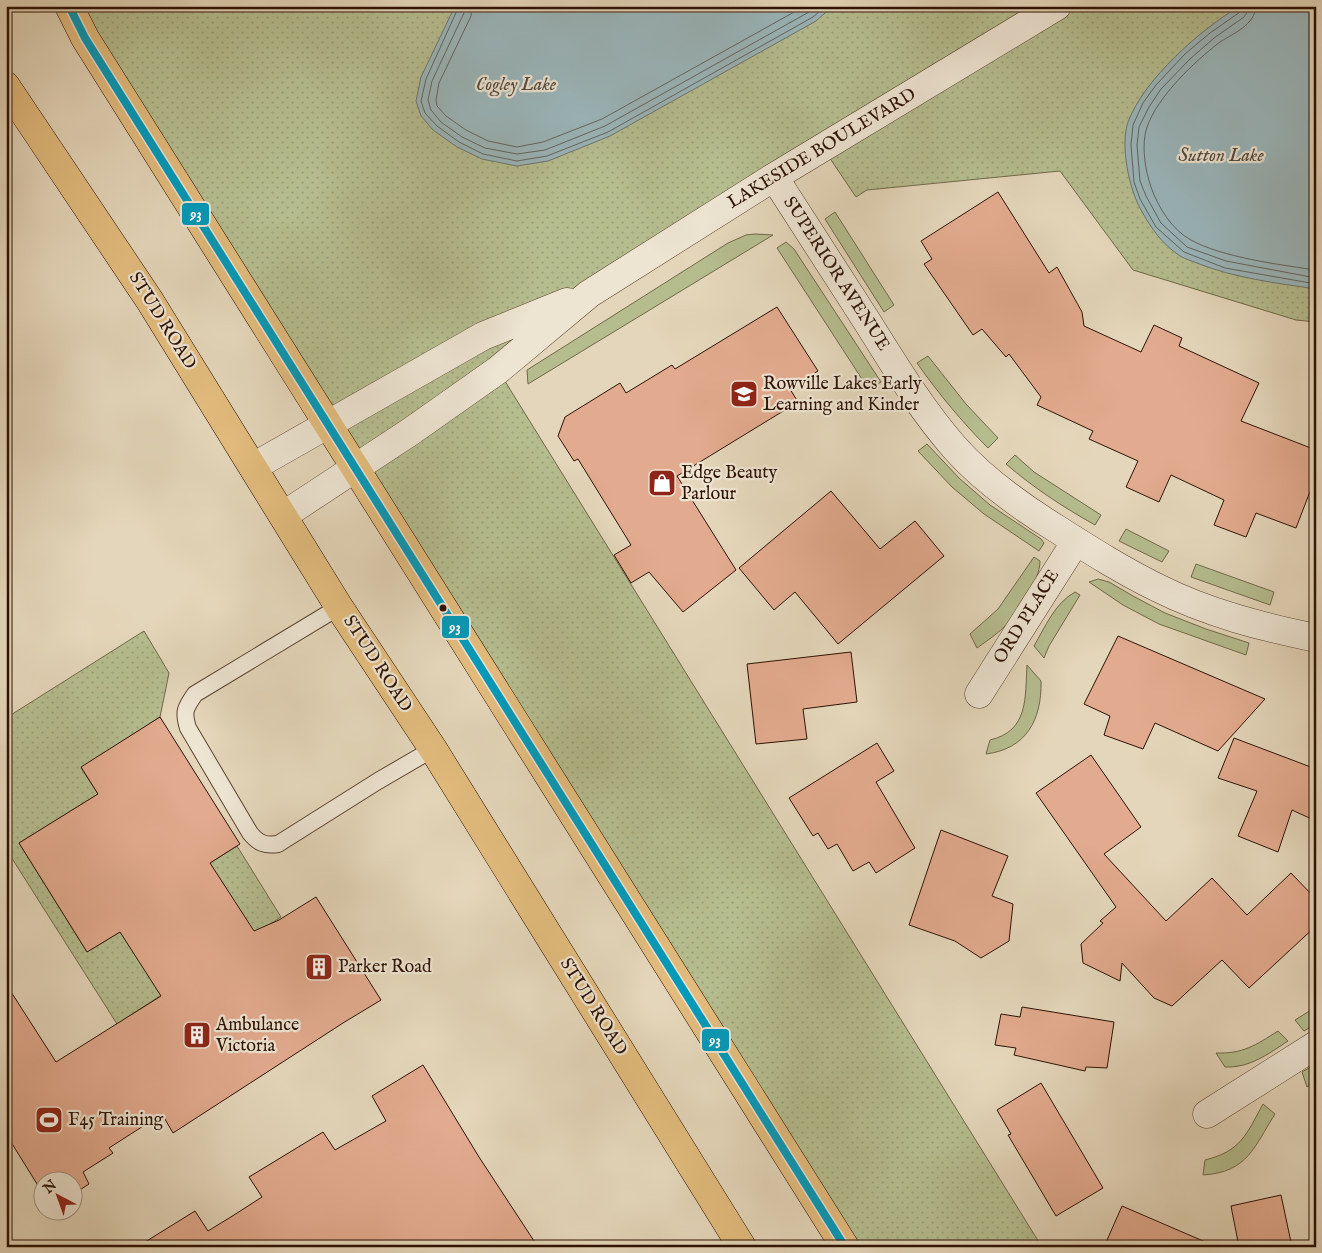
<svg xmlns="http://www.w3.org/2000/svg" width="1322" height="1253" font-family="'IM FELL English',serif">
<style>
.green{fill:#b5bd8f;stroke:#716849}
.park{fill:url(#park-dots);stroke:#716849}
.water{fill:#9ab6bb;stroke:#6e7471}
.lines{fill:none;stroke-linecap:round;stroke-linejoin:round}
.shore{stroke:#64645f;stroke-width:1}
.building{fill:#e2aa8e;stroke:#2d1203}
.service-casing{stroke:#5b4331;stroke-width:18}
.minor-casing{stroke:#5b4331;stroke-width:29}
.trunk-casing{stroke:#2d1203;stroke-width:29}
.service{stroke:#ede4d2;stroke-width:16}
.minor{stroke:#ede4d2;stroke-width:28}
.trunk{stroke:#e2bb7d;stroke-width:28}
.bus-1-casing{stroke:#ede4d2;stroke-width:11}
.bus-1{stroke:#049aba;stroke-width:8}
.bus-dot{fill:#2d1203;stroke:#ede4d2;stroke-width:2}
.labels{text-anchor:middle;dominant-baseline:central;stroke-width:4.5;stroke-linejoin:round;paint-order:stroke}
.street-label{font-size:18px;fill:#2d1203;stroke:#ede4d2}
.poi-label{font-size:18px;fill:#2d1203;stroke:#ede4d2;text-anchor:start}
.water-label{font-size:19px;font-style:italic;fill:#534b43;stroke:#ede4d2}
.line-badge{stroke:#ede4d2;stroke-width:2}
.badge-label{font-size:14px;text-anchor:middle;font-weight:bold;fill:#fff}
</style>
<defs>
<pattern id="park-dots" width="8" height="8" patternUnits="userSpaceOnUse" patternTransform="scale(1.25)"><rect width="8" height="8" fill="#b5bd8f"/><path d="M2 2h.1M6 6h.1" fill="none" stroke="#9ca17a" stroke-width="1.8" stroke-linecap="round"/></pattern>
</defs>
<rect width="100%" height="100%" fill="#e4d6ba"/>
<filter id="stains"><feTurbulence type="fractalNoise" baseFrequency=".004" numOctaves="4"/><feColorMatrix values="0 0 0 0 .2 0 0 0 0 .09 0 0 0 0 .02 0 0 0 .5 -.17"/></filter>
<radialGradient id="worn" r=".72"><stop offset=".6" stop-color="#630" stop-opacity="0"/><stop offset="1" stop-color="#630" stop-opacity=".3"/></radialGradient>
<path class="green" d="M835,212L894,305L884,312L825,219Z
M755,234L773,235L528,384L527,370L728,243L746,235Z
M786,242L794,249L881,382L869,390L777,248Z
M928,356L966,404L998,438L988,448C962,422 938,393 917,363Z
M927,444L959,478L990,505L1041,539L1044,543L1039,551L984,514L952,487L918,451Z
M1015,455L1034,472L1101,515L1095,525C1063,507 1034,488 1006,464Z
M1126,529L1169,551L1162,562L1119,541Z
M1034,557L1040,561C1040,580 1020,609 1008,623C999,633 988,640 977,648L970,634L998,609Z
M1196,564L1274,592L1270,605L1191,577Z
M1098,579L1109,582L1133,596L1165,613L1206,629L1249,643L1246,655L1159,624L1123,605L1089,582Z
M1075,592L1080,595L1049,646L1044,658L1034,646C1045,627 1055,603 1075,592Z
M1027,665L1041,681C1042,720 1026,749 986,754L990,740C1029,731 1025,697 1027,665Z
M1316,1007V1024L1304,1031L1295,1020Z
M1278,1031L1288,1041C1268,1054 1250,1068 1225,1067L1216,1053C1243,1054 1256,1045 1278,1031Z
M1316,1064V1081L1307,1087L1302,1072Z
M1263,1104L1275,1114C1254,1147 1248,1172 1203,1175L1205,1160C1241,1151 1246,1135 1263,1104Z"/>
<path class="park" d="M69,6H1316V322L1296,320L1133,270L1060,171L867,190L856,197L823,148L498,370L1042,1247H846Z
M144,631L169,673L160,717L81,768L98,794L19,843L87,952L120,932L133,951L210,863L237,846L281,917L117,1024L6,849V718Z"/>
<path class="water" d="M455,6H833L816,21L610,136L548,161L517,166L482,159L457,147L433,130L421,116L416,101L421,77Z
M1240,6H1316V289C1276,283 1234,278 1197,263C1192,261 1185,259 1180,256C1162,244 1151,228 1141,210C1129,189 1120,145 1128,122C1144,79 1201,29 1240,6Z"/>
<g class="lines">
<path class="shore" d="M459,6L426,79L421,101L425,113L437,126L459,142L483,154L517,161L547,156L608,132L813,17L826,6
M465,6L464,13L432,81L428,100L431,110L441,122L462,137L485,148L517,154L545,150L605,126L809,12L816,6
M472,6L471,16L439,83L436,100L437,106L446,116L466,130L488,141L517,147L543,142L602,119L805,6
M1242,6L1240,12L1210,33L1185,54L1156,85L1143,103L1133,125L1131,145L1134,182L1140,199L1156,227L1184,252L1225,268L1316,284
M1248,6V11L1244,17L1214,38L1190,59L1161,89L1149,107L1139,127L1137,145L1140,181L1146,196L1161,223L1187,247L1226,261L1316,278
M1256,6C1255,25 1234,33 1220,42C1194,62 1158,96 1147,127C1141,144 1145,170 1151,187C1158,207 1172,230 1191,240C1221,257 1281,265 1316,270"/>
</g>
<path class="building" d="M998,192L1049,273L1057,267L1082,312L1084,326L1141,352L1154,325L1182,338L1179,346L1259,383L1241,421L1316,450V476L1296,528L1256,513L1246,537L1214,525L1224,500L1171,475L1159,502L1126,487L1138,461L1089,439L1093,431L1037,405L1041,397L1009,354L1006,357L982,329L973,335L924,264L932,259L921,241Z
M777,307L818,371L790,389L798,402L677,476L736,570L683,612L649,572L631,583L614,555L631,545L578,459L574,461L558,436L565,417L620,383L626,393L672,365L675,369Z
M831,491L880,549L915,521L944,556L838,644L795,592L774,610L739,568Z
M1118,636L1265,699L1218,751L1155,723L1143,749L1104,735L1110,716L1084,704Z
M851,652L857,702L803,709L807,739L756,744L747,664Z
M160,717L240,844L210,863L254,931L279,920L316,897L381,1000L343,1023L173,1133L162,1114L109,1148L113,1153L83,1172L89,1184L72,1195V1180H42V1192L6,1134V984L56,1062L161,996L120,932L87,952L19,843L98,794L81,767Z
M1234,738L1316,769V821L1292,810L1278,852L1238,836L1257,791L1218,778Z
M877,743L894,771L876,782L915,848L876,873L869,862L853,871L837,844L828,849L818,833L813,836L789,798Z
M1091,755L1141,827L1104,854L1166,921L1212,878L1247,915L1291,873L1316,899V926L1249,988L1222,960L1172,1006L1154,998L1122,963L1120,981L1083,963L1081,944L1103,923L1100,921L1116,907L1036,793Z
M941,830L1008,856L992,896L1013,904L1009,941L981,958L955,941L909,925Z
M1022,1007L1114,1022L1107,1068L1086,1067L1085,1071L1014,1055L1016,1048L995,1045L1001,1014L1020,1017Z
M423,1065L479,1157L538,1247H137L195,1211L208,1231L234,1215L262,1197L249,1177L323,1132L335,1150L386,1121L372,1096Z
M1041,1083L1103,1188L1056,1216L1008,1135L1011,1134L997,1110Z
M1281,1195L1292,1247H1239L1231,1206Z
M1122,1206L1217,1247H1104Z"/>
<g class="lines">
<defs>
<path id="service" d="M339,607L195,694C185,708 183,712 188,728L250,833C258,843 265,846 278,844L378,781L433,749"/>
<path id="minor" d="M774,177C806,226 837,275 868,323C895,366 921,409 954,447C983,480 1020,506 1057,529C1090,550 1123,571 1158,588C1208,613 1262,627 1316,638
M253,467L483,336L567,302
M284,515L410,432L498,370L589,294L774,177L1057,6
M979,694L1076,541
M1207,1114L1316,1045"/>
<path id="trunk" d="M69,6L85,38L845,1247
M6,86L150,301L339,607L433,749L742,1247"/>
</defs>
<use href="#service" class="service-casing"/>
<use href="#minor" class="minor-casing"/>
<use href="#trunk" class="trunk-casing"/>
<use href="#service" class="service"/>
<use href="#minor" class="minor"/>
<use href="#trunk" class="trunk"/>
<defs>
<path id="bus-1" d="M69,6L85,38L845,1247"/>
</defs>
<use href="#bus-1" class="bus-1-casing"/>
<use href="#bus-1" class="bus-1"/>
</g>
<defs>
<symbol id="school-square" viewBox="-11 -11 22 22"><rect x="-9" y="-9" width="18" height="18" rx="4" fill="#8f2418" stroke="#ede4d2"/><path d="M0-5L7-2L0 1L-7-2ZM-4 1L0 2.5L4 1V4Q0 6-4 4Z" fill="#fff"/></symbol>
<symbol id="shop-square" viewBox="-11 -11 22 22"><rect x="-9" y="-9" width="18" height="18" rx="4" fill="#8f2418" stroke="#ede4d2"/><path d="M-5-2.5h2.3a2.7 3.5 0 0 1 5.4 0H5L5.5 6h-11ZM-1.5-2.5h3a1.5 2.3 0 0 0-3 0Z" fill="#fff"/></symbol>
<symbol id="building-square" viewBox="-11 -11 22 22"><rect x="-9" y="-9" width="18" height="18" rx="4" fill="#8f2418" stroke="#ede4d2"/><path d="M-4-6H4V6H1V3H-1V6H-4ZM-2.5-4.3h1.7v1.8h-1.7ZM.8-4.3h1.7v1.8H.8ZM-2.5-1h1.7V.8h-1.7ZM.8-1h1.7V.8H.8Z" fill="#fff"/></symbol>
<symbol id="stadium-square" viewBox="-11 -11 22 22"><rect x="-9" y="-9" width="18" height="18" rx="4" fill="#8f2418" stroke="#ede4d2"/><path d="M0-5a6.5 5 0 1 0 0 10a6.5 5 0 1 0 0-10ZM-3.5-1.8h7v3.6h-7Z" fill="#fff"/></symbol>
</defs>
<g fill-rule="evenodd">
<use href="#school-square" x="728" y="378" width="32" height="32"/>
<use href="#shop-square" x="646" y="467" width="32" height="32"/>
<use href="#building-square" x="303" y="951" width="32" height="32"/>
<use href="#building-square" x="181" y="1019" width="32" height="32"/>
<use href="#stadium-square" x="33" y="1104" width="32" height="32"/>
</g>
<circle class="bus-dot" cx="443" cy="608" r="4.5"/>
<g class="labels">
<g class="street-label">
<text transform="translate(822 149) rotate(-31)">LAKESIDE BOULEVARD</text>
<text transform="translate(836 274) rotate(57)">SUPERIOR AVENUE</text>
<text transform="translate(162 321) rotate(58)">STUD ROAD</text>
<text transform="translate(1027 617) rotate(-58)">ORD PLACE</text>
<text transform="translate(377 664) rotate(57)">STUD ROAD</text>
<text transform="translate(593 1007) rotate(58)">STUD ROAD</text>
</g>
<g class="poi-label">
<text x="763" y="384">Rowville Lakes Early<tspan x="763" dy="21">Learning and Kinder</tspan></text>
<text x="681" y="473">Edge Beauty<tspan x="681" dy="21">Parlour</tspan></text>
<text x="338" y="967">Parker Road</text>
<text x="216" y="1025">Ambulance<tspan x="216" dy="21">Victoria</tspan></text>
<text x="68" y="1120">F45 Training</text>
</g>
<g class="water-label">
<text x="516" y="85">Cogley Lake</text>
<text x="1221" y="156">Sutton Lake</text>
</g>
</g>
<g class="line-badge">
<rect x="181" y="202" width="29" height="24" rx="5" fill="#049aba"/>
<rect x="441" y="615" width="29" height="24" rx="5" fill="#049aba"/>
<rect x="701" y="1028" width="29" height="24" rx="5" fill="#049aba"/>
</g>
<g class="badge-label">
<text x="196" y="219">93</text>
<text x="455" y="632">93</text>
<text x="715" y="1045">93</text>
</g>
<rect width="1322" height="1253" fill="none" stroke="#e4d6ba" stroke-width="25"/>
<rect x="8" y="8" width="1307" height="1238" fill="none" stroke="#2d1203" stroke-width="2.5"/>
<rect x="12" y="12" width="1297" height="1228" fill="none" stroke="#2d1203"/>
<g transform="translate(58 1196) rotate(319)"><circle r="24" fill="#ede4d2" stroke="#a0907f"/>
<path d="M0-4L9 19L0 12L-9 19Z" fill="#8f2418"/>
<text y="-8" font-size="14" font-weight="bold" text-anchor="middle" fill="#2d1203">N</text>
</g>
<rect width="100%" height="100%" filter="url(#stains)"/>
<rect width="100%" height="100%" fill="url(#worn)"/>
</svg>
